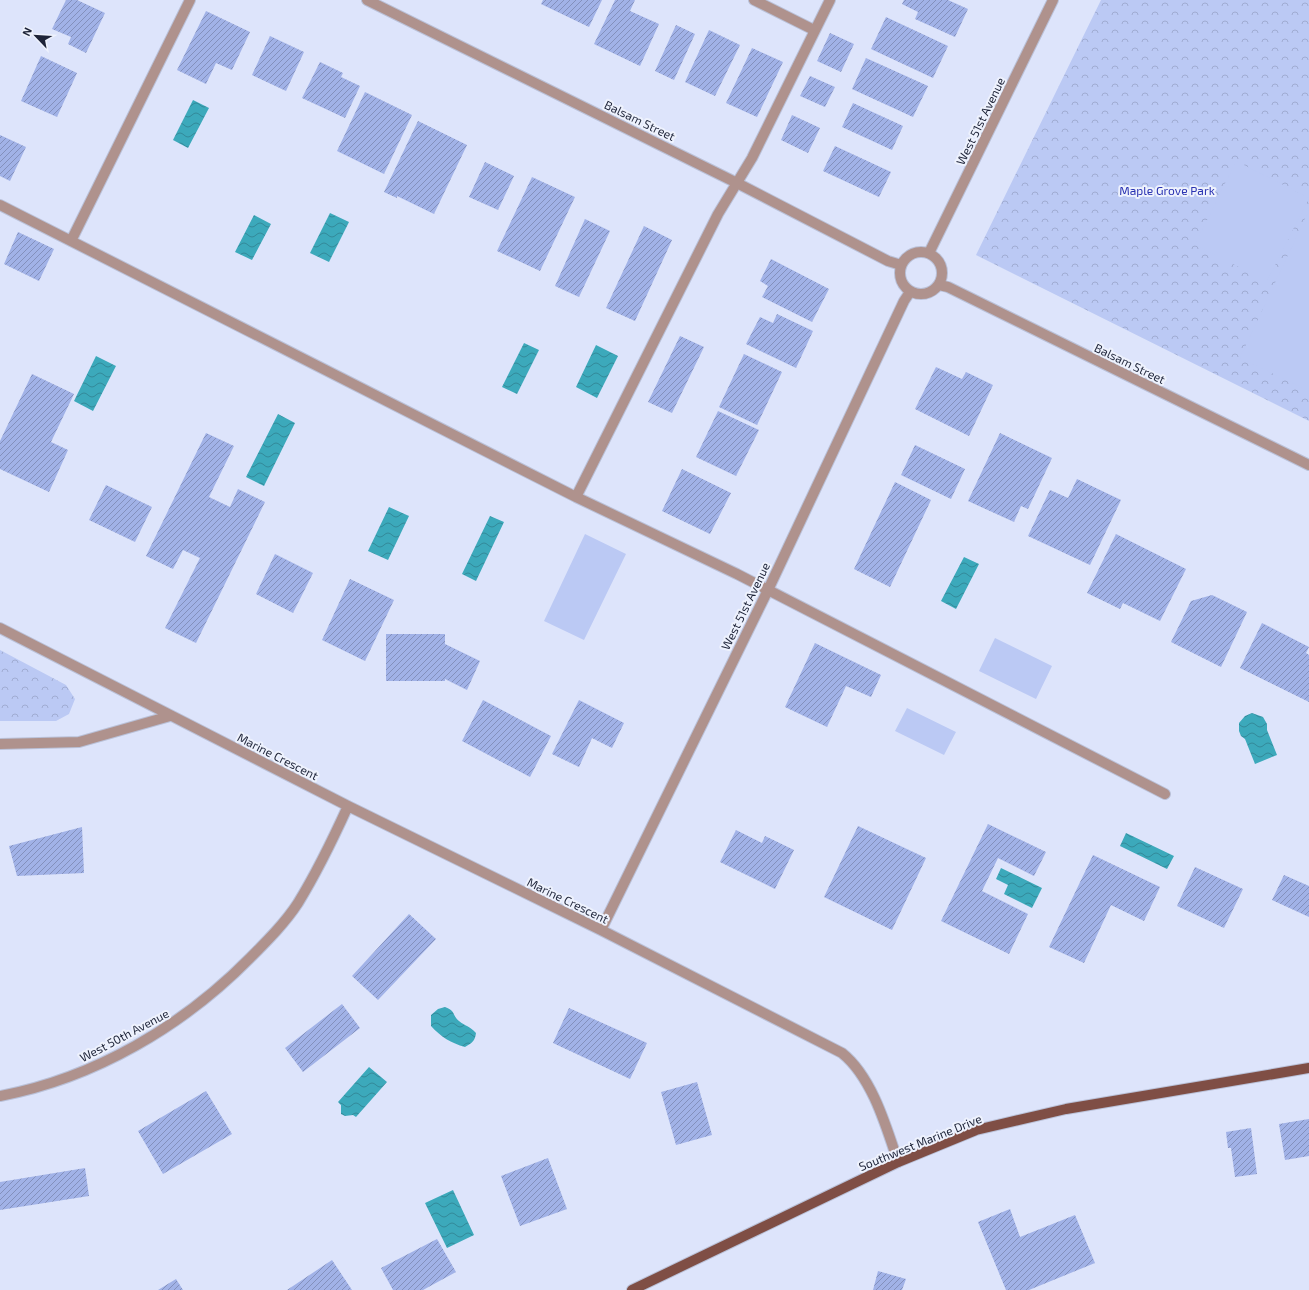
<svg xmlns="http://www.w3.org/2000/svg" width="1309" height="1290" font-family="'Exo 2',sans-serif">
<style>
.park{fill:url(#park-crowns)}
.pitch{fill:#bbc9f4}
.water{fill:url(#water-waves)}
.building{fill:url(#building-hatch)}
.lines{fill:none;stroke-linecap:round;stroke-linejoin:round}
.minor-casing{stroke:#bac1d8;stroke-width:12}
.major-casing{stroke:#bac1d8;stroke-width:12}
.minor{stroke:#af928d;stroke-width:10}
.major{stroke:#7f4e45;stroke-width:10}
.labels{text-anchor:middle;dominant-baseline:central;stroke-width:4;stroke-linejoin:round;paint-order:stroke}
.street-label{font-size:12px;fill:#1d2338;stroke:#eef2fd}
.park-label{font-size:12px;fill:#2a33b2;stroke:#eef2fd}
</style>
<defs>
<pattern id="park-crowns" width="20" height="18" patternUnits="userSpaceOnUse"><rect width="20" height="18" fill="#bbc9f4"/><path d="M2 6a3 3 0 1 1 6 0M12 15a3 3 0 1 1 6 0" fill="none" stroke="#a0acd2"/></pattern>
<pattern id="water-waves" width="16" height="10" patternUnits="userSpaceOnUse"><rect width="16" height="10" fill="#3ca9bb"/><path d="M0 5q4-4 8 0t8 0" fill="none" stroke="#328999"/></pattern>
<pattern id="building-hatch" width="6" height="6" patternUnits="userSpaceOnUse"><rect width="6" height="6" fill="#a1b2e7"/><path d="M-1 1l2-2M0 6l6-6M5 7l2-2" fill="none" stroke="#8390bc"/></pattern>
</defs>
<rect width="100%" height="100%" fill="#dde4fb"/>
<path class="park" d="M1101,0H1309V421L976,255Z
M0,650L66,685L75,699L69,714L56,721H0Z"/>
<path class="pitch" d="M1236,161L1309,198L1267,281L1195,245Z
M1309,210V391L1240,358Z
M585,534L626,554L584,640L544,621Z
M995,638L1052,666L1036,699L979,671Z
M907,708L956,732L944,755L895,731Z"/>
<path class="water" d="M193,100L209,108L188,148L173,140Z
M330,213L349,222L329,262L310,253Z
M254,215L271,224L252,260L235,252Z
M524,343L539,350L517,394L502,387Z
M596,345L618,356L597,398L576,387Z
M96,356L116,366L93,411L74,401Z
M278,414L295,423L264,486L246,477Z
M389,507L409,516L388,560L368,551Z
M490,516L504,522L476,581L462,574Z
M964,557L979,564L956,609L941,601Z
M1252,713L1263,717L1267,724V730L1277,755L1255,764L1245,739L1241,736L1239,731V723L1245,716Z
M1126,833L1174,856L1167,869L1120,846Z
M1001,868L1042,888L1032,908L1004,894L1008,885L996,879Z
M445,1007C456,1011 452,1015 459,1021C465,1026 470,1026 476,1033C475,1041 472,1043 465,1047C451,1043 441,1037 431,1026V1015L438,1009Z
M369,1067L387,1082L356,1117L353,1115L345,1116L341,1114V1105L338,1102Z
M453,1190L474,1235L447,1248L425,1203Z"/>
<path class="building" d="M66,0H77L105,13L86,53L68,44L71,37L52,29Z
M543,0H602L589,27L541,4Z
M615,0H635L630,11L659,24L640,66L594,44Z
M904,0H948L968,9L955,37L915,19L918,12L902,4Z
M206,11L250,32L232,70L216,63L206,84L177,70Z
M886,17L948,46L933,78L871,49Z
M676,25L695,34L674,80L655,71Z
M709,30L740,45L715,96L685,82Z
M830,33L854,44L841,72L817,61Z
M270,36L304,52L286,91L252,75Z
M752,48L783,62L757,117L726,103Z
M41,56L77,73L57,117L21,101Z
M866,58L928,86L913,117L852,89Z
M320,62L343,73L341,77L360,86L345,118L302,98Z
M810,76L835,87L825,107L800,96Z
M365,92L412,115L384,174L337,151Z
M853,103L903,126L892,150L842,127Z
M792,115L820,128L808,153L781,140Z
M418,121L467,145L434,214L397,196V198L384,192Z
M0,135L26,147L10,181L0,176Z
M835,146L891,172L879,197L823,171Z
M485,162L514,176L498,210L469,197Z
M532,177L575,197L540,271L497,251Z
M585,219L610,231L579,297L555,286Z
M644,226L672,240L635,321L606,308Z
M18,232L54,249L39,281L4,264Z
M771,259L829,289L812,322L762,297L768,286L760,281Z
M777,314L813,331L796,368L746,344L760,317L773,323Z
M680,336L704,347L672,413L648,402Z
M744,354L782,372L757,425L719,407Z
M936,367L962,379L966,372L993,385L969,436L915,409Z
M32,374L74,394L51,442L68,450L49,492L0,469V441Z
M718,411L759,430L736,476L696,457Z
M206,433L234,446L209,497L230,507L238,489L265,502L196,643L165,628L200,558L183,550L173,569L146,556Z
M1000,433L1052,458L1028,509L1021,506L1014,522L968,501Z
M915,445L965,469L951,499L901,475Z
M682,469L731,493L710,534L662,511Z
M1077,479L1121,500L1090,565L1028,536L1050,490L1068,498Z
M895,482L931,500L890,587L854,569Z
M106,485L152,507L135,542L89,520Z
M1116,534L1186,569L1160,621L1123,603L1120,609L1087,593Z
M275,554L313,573L293,613L256,594Z
M350,579L394,600L365,661L322,640Z
M1212,595L1247,612L1221,667L1171,642L1191,601Z
M1262,623L1309,647L1306,653L1309,655V702L1240,668Z
M386,634H445V644L480,661L467,690L445,679V681H386Z
M815,643L881,675L871,697L846,686L827,727L785,707Z
M483,700L551,736L530,777L462,741Z
M579,700L624,723L612,748L592,738L579,767L552,754Z
M988,824L1046,852L1034,876L998,858L982,891L1028,914L1009,954L941,921Z
M858,826L926,858L892,930L824,897Z
M82,827L84,873L17,876L9,846Z
M736,830L762,843L765,836L794,850L775,889L720,862Z
M1093,855L1160,887L1144,921L1111,905L1084,963L1049,947Z
M1195,867L1243,889L1224,928L1177,906Z
M1284,875L1309,886V917L1272,900Z
M409,914L436,939L378,1000L352,976Z
M342,1004L360,1028L303,1072L285,1048Z
M569,1008L647,1043L630,1079L553,1043Z
M697,1082L712,1135L676,1145L661,1092Z
M206,1091L232,1134L163,1174L138,1131Z
M1309,1119V1156L1285,1160L1279,1124Z
M1251,1128L1257,1174L1235,1177L1231,1148H1228L1226,1132Z
M548,1158L567,1209L520,1226L501,1176Z
M85,1168L89,1196L0,1210V1182Z
M1010,1209L1020,1237L1075,1215L1095,1263L1029,1290H1006L978,1222Z
M437,1239L456,1272L423,1290H393L381,1268Z
M332,1260L352,1290H287Z
M878,1271L906,1279L902,1290H873Z
M176,1279L183,1290H158Z"/>
<g class="lines">
<defs>
<path id="minor" d="M367,0L737,183L888,261L901,265
M754,0L814,30
M0,205L576,497L737,574L1165,794
M71,241L190,0
M900 273a21 21 0 1 1 42 0a21 21 0 1 1-42 0Z
M929,253L1053,0
M939,285L948,287L1309,465
M576,497L718,214L752,158L830,0
M0,628L348,806L601,930L842,1053C872,1077 886,1126 898,1162
M0,744L79,742L170,716
M601,930L768,590L904,301L910,292
M0,1096C95,1078 183,1026 250,958C267,941 285,923 298,903C317,872 333,839 348,806"/>
<path id="major" d="M632,1290L898,1162L976,1130L1066,1109L1309,1068"/>
</defs>
<use href="#minor" class="minor-casing"/>
<use href="#major" class="major-casing"/>
<use href="#minor" class="minor"/>
<use href="#major" class="major"/>
</g>
<g class="labels">
<g class="street-label">
<text transform="translate(640 120) rotate(26)">Balsam Street</text>
<text transform="translate(980 121) rotate(-64)">West 51st Avenue</text>
<text transform="translate(1130 363) rotate(26)">Balsam Street</text>
<text transform="translate(745 606) rotate(-64)">West 51st Avenue</text>
<text transform="translate(278 756) rotate(27)">Marine Crescent</text>
<text transform="translate(568 900) rotate(26)">Marine Crescent</text>
<text transform="translate(124 1035) rotate(-28)">West 50th Avenue</text>
<text transform="translate(920 1142) rotate(-22)">Southwest Marine Drive</text>
</g>
<g class="park-label">
<text x="1167" y="190">Maple Grove Park</text>
</g>
</g>
<g transform="translate(36 36) rotate(295)" stroke="#eef2fd" stroke-width="3" paint-order="stroke">
<path d="M0-3L7 15L0 10L-7 15Z" fill="#1d2338"/>
<text y="-6" font-size="11" font-weight="bold" text-anchor="middle" fill="#1d2338">N</text>
</g>
</svg>
